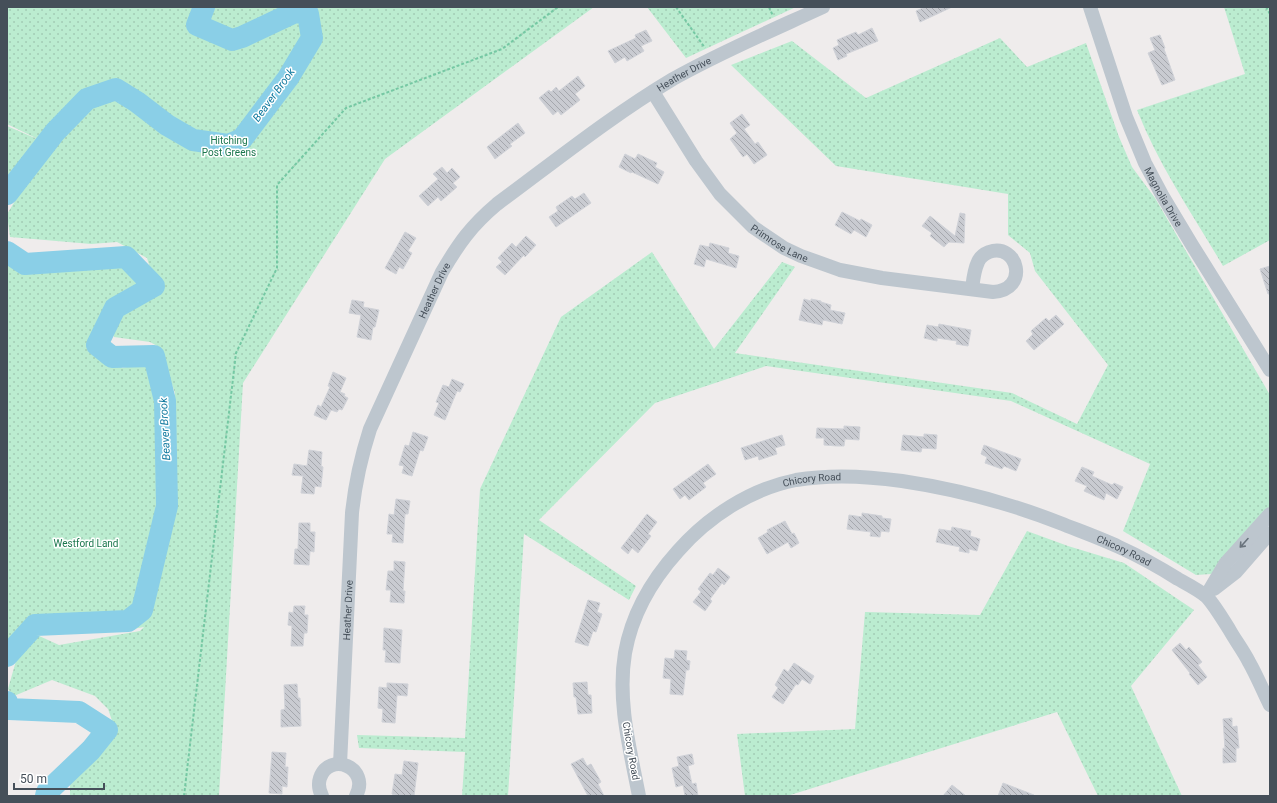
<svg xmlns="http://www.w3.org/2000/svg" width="1277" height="803" font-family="Roboto,sans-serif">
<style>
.park{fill:url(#park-dots);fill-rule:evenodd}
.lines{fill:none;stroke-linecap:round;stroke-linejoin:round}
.river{stroke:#8acfe7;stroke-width:22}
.building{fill:url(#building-back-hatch);stroke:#d0d2d8}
.path{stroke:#75c8a3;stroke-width:2;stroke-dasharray:3 2;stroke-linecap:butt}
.minor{stroke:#bdc6ce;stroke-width:14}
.oneway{stroke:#69737c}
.labels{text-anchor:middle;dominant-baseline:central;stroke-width:3;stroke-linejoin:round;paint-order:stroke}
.street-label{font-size:10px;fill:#454f59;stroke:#fff}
.park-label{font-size:10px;fill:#1a764d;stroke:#fff}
.water-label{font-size:11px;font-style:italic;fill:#127a9f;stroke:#fff}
</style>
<defs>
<pattern id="park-dots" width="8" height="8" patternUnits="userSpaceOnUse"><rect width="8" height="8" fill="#bbecd0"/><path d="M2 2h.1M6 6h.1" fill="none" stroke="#a2ccb5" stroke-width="1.8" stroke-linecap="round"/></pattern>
<pattern id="building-back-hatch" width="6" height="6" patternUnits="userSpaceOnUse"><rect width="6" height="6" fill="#c9cbd1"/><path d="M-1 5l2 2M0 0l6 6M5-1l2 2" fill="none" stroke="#a5a7ad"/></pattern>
</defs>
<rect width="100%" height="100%" fill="#efecec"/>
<path class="park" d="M7,7H594L385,159L243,383L219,796H70V782L116,732L108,709L95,696L52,680L14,696L8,689L21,643L37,635L59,645L140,631L144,627L133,629L111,625L48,618L35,621L23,629L13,649L7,671V258L12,264L23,270L108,260L140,261L150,268L147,258L117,242L91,244L10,237L7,214L48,148L41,155L37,165L18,186L7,206V126L42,141L7,124ZM125,311L112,328L114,337L150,342L159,347L175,393L164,452V380C163,377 162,374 160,371C151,361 134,365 123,368C112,362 96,357 96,341C97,337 97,332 100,329C103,327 106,326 108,324C114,319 117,313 125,311Z
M647,7H796L686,58Z
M1224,7H1270V240L1223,266C1193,215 1159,166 1137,110L1245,74Z
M1000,38L1027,67L1086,43L1119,137L1132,167L1155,198L1270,395V508L1211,574L1196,575L1123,531L1150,464L1011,401L766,366L655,403L539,520L636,586L629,600L524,534L508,796H462L465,752L359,748L357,735L465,738L480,489L561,317L652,252L714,349L782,262L795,267L735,353L1012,393L1077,424L1108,365L1035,271L1030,253L1008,235V194L836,166L731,65L792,41L866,98Z
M1027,531L1068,546L1124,563L1194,610L1131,686L1182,796H1098L1057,712L787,796H745L737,734L855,729L865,612L980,615Z"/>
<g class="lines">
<path class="river" d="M7,194L55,132L87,99L116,89L137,102L167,125L193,140L228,145L242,139L288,78L312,38L308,14L295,12L242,37L232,40L197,25L204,7
M7,252L25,264L126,257L154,286L115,308L97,345L112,357L154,356L165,401L167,506L142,610L128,621L35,625L7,656
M7,702L9,709L79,712L107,730L91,750L47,792L46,796"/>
</g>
<path class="building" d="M925,7H952L920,22L916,11Z
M872,28L878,41L846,54L847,56L838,60L833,48L839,45L837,40L856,32L858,35Z
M646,30L652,41L641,46L644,51L627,61L625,57L615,63L608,51L636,38L635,35Z
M1160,35L1165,48L1164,49L1175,80L1162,85L1148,53L1155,50L1150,38Z
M578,76L585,86L575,94L580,100L561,115L558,111L553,115L539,98L549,90L551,92L556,87L559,91Z
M742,114L750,125L744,129L755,144L758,142L767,155L754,164L747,154L743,157L730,139L737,133L730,123Z
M518,123L525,133L510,144L512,146L495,159L487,147Z
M625,154L635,159L638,154L657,163L655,167L664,172L658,184L632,172L631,173L619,167Z
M442,167L447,173L452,168L460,177L453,183L457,187L441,201L438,197L428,206L419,196L438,179L433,174Z
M584,193L591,203L556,227L549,217L558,211L556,207L572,196L575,199Z
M842,212L860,221L861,219L872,225L866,237L854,230L851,234L835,225Z
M960,213L965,214L964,243L949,242L944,247L930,236L932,233L922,226L930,216L955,236Z
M405,232L416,238L408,251L412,253L403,269L399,267L396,274L385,268Z
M526,236L536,245L525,257L524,255L505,275L496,267L502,262L498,258L512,243L516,247Z
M710,243L729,248L728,253L739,256L736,268L706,259L704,267L694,264L700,245L709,247Z
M1270,266V294H1268L1260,269Z
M804,299L811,301V299L821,301V302L831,305L830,310L845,313L842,324L823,320L822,325L799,320Z
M352,300L364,302L363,307L379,310L375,327H373L371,340L357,337L361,315L349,313Z
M1056,315L1064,324L1034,350L1026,341L1033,334L1031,331L1046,318L1049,321Z
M939,324L971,330L968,346L956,344L957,341L937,338V341L924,338L927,325L938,327Z
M333,372L346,378L340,392L345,394L344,396L348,398L342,410L339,409L337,412L331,410L326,420L314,415L318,405L321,407L330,387L328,386Z
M452,379L464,384L460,392L457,391L445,420L434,415L439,403L436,402L443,385L449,387Z
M844,426L860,427L859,440L845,439L844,446H837L824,445V438H816L817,428L844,429Z
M413,432L428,437L423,451L420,450L412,476L402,473L404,466L399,465L405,445L409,446Z
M924,434L937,435L936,449L922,448L921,452L901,450L903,435L924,437Z
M782,435L785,445L775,448L777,454L759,460L758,456L745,460L741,448Z
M984,445L1021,459L1016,471L1004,466L1002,469L985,463L987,457L981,454Z
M309,450L322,452L321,466L323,467L321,487L315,486L314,494L301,493L303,476L292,475L294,464L307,466Z
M708,464L716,474L703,483L706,487L689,500L685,495L680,499L673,489Z
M1082,467L1094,472L1092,476L1112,485L1114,483L1123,487L1117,499L1106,493L1104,500L1084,491L1087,486L1075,481Z
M396,499L410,501L408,514H405L403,543L392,542L393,534H387L389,514L394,515Z
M862,513L882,516V518L891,519L889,532L881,531L880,537L870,536L871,532L847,529L849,515L862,517Z
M647,514L657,522L648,534L651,536L638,553L632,548L628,554L621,548Z
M785,521L792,534L794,533L799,543L791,548L788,542L767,554L758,538L768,532L767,530Z
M299,523H310V532H315L314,552L310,551L309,565L294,564L295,549H298Z
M952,527L971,531L970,536L980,539L977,551L969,549V553L959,551L960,547L936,542L939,529L951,531Z
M394,561L405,562L403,591H405L404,603L390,602L391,590H386L388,571H394Z
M718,568L730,577L724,585L722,583L710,599L712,601L705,611L693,602L701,592L698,589L710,573L713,575Z
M588,600L600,603L597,612L602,614L596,632L593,631L588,646L575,642Z
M294,606H305L304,615H308L307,633H304L303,646H291L292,626L288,625L289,612L293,613Z
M384,628L402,630L400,663L385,662L386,650H383Z
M1180,643L1186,650L1189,647L1202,662L1198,665L1207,677L1198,685L1189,674L1190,673L1172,650Z
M675,650L687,651L686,660L690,661L689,670H686L683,695L670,694L671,679L663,678L665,658L674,659Z
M794,663L814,676L810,684L802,679L798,685L796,684L783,704L772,697L778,688L775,685L784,669L788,672Z
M587,682L588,695H591L592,713L578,714L576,697H574L573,683Z
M387,683L408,684L407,696L397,695L395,723L382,722L383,709L378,708L379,687L387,688Z
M297,684L298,698H300L301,726L281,727V710L285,709L284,685Z
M1232,718V727L1237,726L1239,748H1236V762L1223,763V748L1225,749L1223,719Z
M272,752L286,753L285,767H288L287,787L282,786V794L269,793Z
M692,754L694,764L688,766L692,784L696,783L698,796H685L683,785L676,787L672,768L679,766L677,757Z
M583,758L587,766L591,764L601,782L598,784L604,796H588L571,764Z
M404,761L418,763L414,796H399L392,794L395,774L402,775Z
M1003,783L1034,795V796H998Z
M952,785L966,796H943Z"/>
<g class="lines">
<path class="path" d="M676,7L705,48
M769,7L773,16
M1266,7L1270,14
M184,796L236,353L277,268V185L346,108L502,49L558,7"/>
<g class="minor">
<path id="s1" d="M1090,7L1126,117L1145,163L1162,195L1192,245L1270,370"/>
<path id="s2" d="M653,92L696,161L720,194L753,227L784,248L801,256L840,270L882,278L993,292C1030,290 1018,242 989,252C984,254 980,257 978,262C974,270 973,281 972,289"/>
<path d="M1214,589L1236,572L1270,533"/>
<path d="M1206,596L1225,564L1270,514"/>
<path id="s3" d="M340,764L352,513C355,484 361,457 370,429L442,272C459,243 471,226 497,204C554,162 611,116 673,79C721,52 773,30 823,7"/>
<path d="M322,796C319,790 318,784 320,778C329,751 371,767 356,796"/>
<path id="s4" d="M639,796C630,749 617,701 625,653C632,613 651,581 678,551C708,517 750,489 796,480C831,474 867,476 902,481C956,489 1009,503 1060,523C1080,531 1100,538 1119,547C1139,556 1159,567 1178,579C1187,584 1199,590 1207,597C1215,606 1222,618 1229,629C1235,640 1243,650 1249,662C1257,676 1263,691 1270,705"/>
</g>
</g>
<defs><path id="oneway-shaft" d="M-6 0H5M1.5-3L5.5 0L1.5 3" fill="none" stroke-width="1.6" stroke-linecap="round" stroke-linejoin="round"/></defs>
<use class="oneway" href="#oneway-shaft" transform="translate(1244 543) rotate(132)"/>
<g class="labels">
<g class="street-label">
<text stroke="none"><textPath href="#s3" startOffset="826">Heather Drive</textPath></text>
<text stroke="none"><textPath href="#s1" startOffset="204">Magnolia Drive</textPath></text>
<text stroke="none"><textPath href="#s2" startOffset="200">Primrose Lane</textPath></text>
<text stroke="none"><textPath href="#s3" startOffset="490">Heather Drive</textPath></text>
<text stroke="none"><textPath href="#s4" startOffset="417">Chicory Road</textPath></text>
<text stroke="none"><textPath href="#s4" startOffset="741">Chicory Road</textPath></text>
<text stroke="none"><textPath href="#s3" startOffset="154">Heather Drive</textPath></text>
<text transform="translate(631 751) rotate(80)">Chicory Road</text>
</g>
<g class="park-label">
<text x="229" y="140">Hitching<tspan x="229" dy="12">Post Greens</tspan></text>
<text x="86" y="543">Westford Land</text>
</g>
<g class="water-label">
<text transform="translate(274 95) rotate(-54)">Beaver Brook</text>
<text transform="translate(165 429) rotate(-93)">Beaver Brook</text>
</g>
</g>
<rect width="1277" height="803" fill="none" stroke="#454f59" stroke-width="16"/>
<path d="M14 783v6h90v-6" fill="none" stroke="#454f59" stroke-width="2"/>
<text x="20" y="783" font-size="12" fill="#454f59" stroke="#ffffff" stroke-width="3" paint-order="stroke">50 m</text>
</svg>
